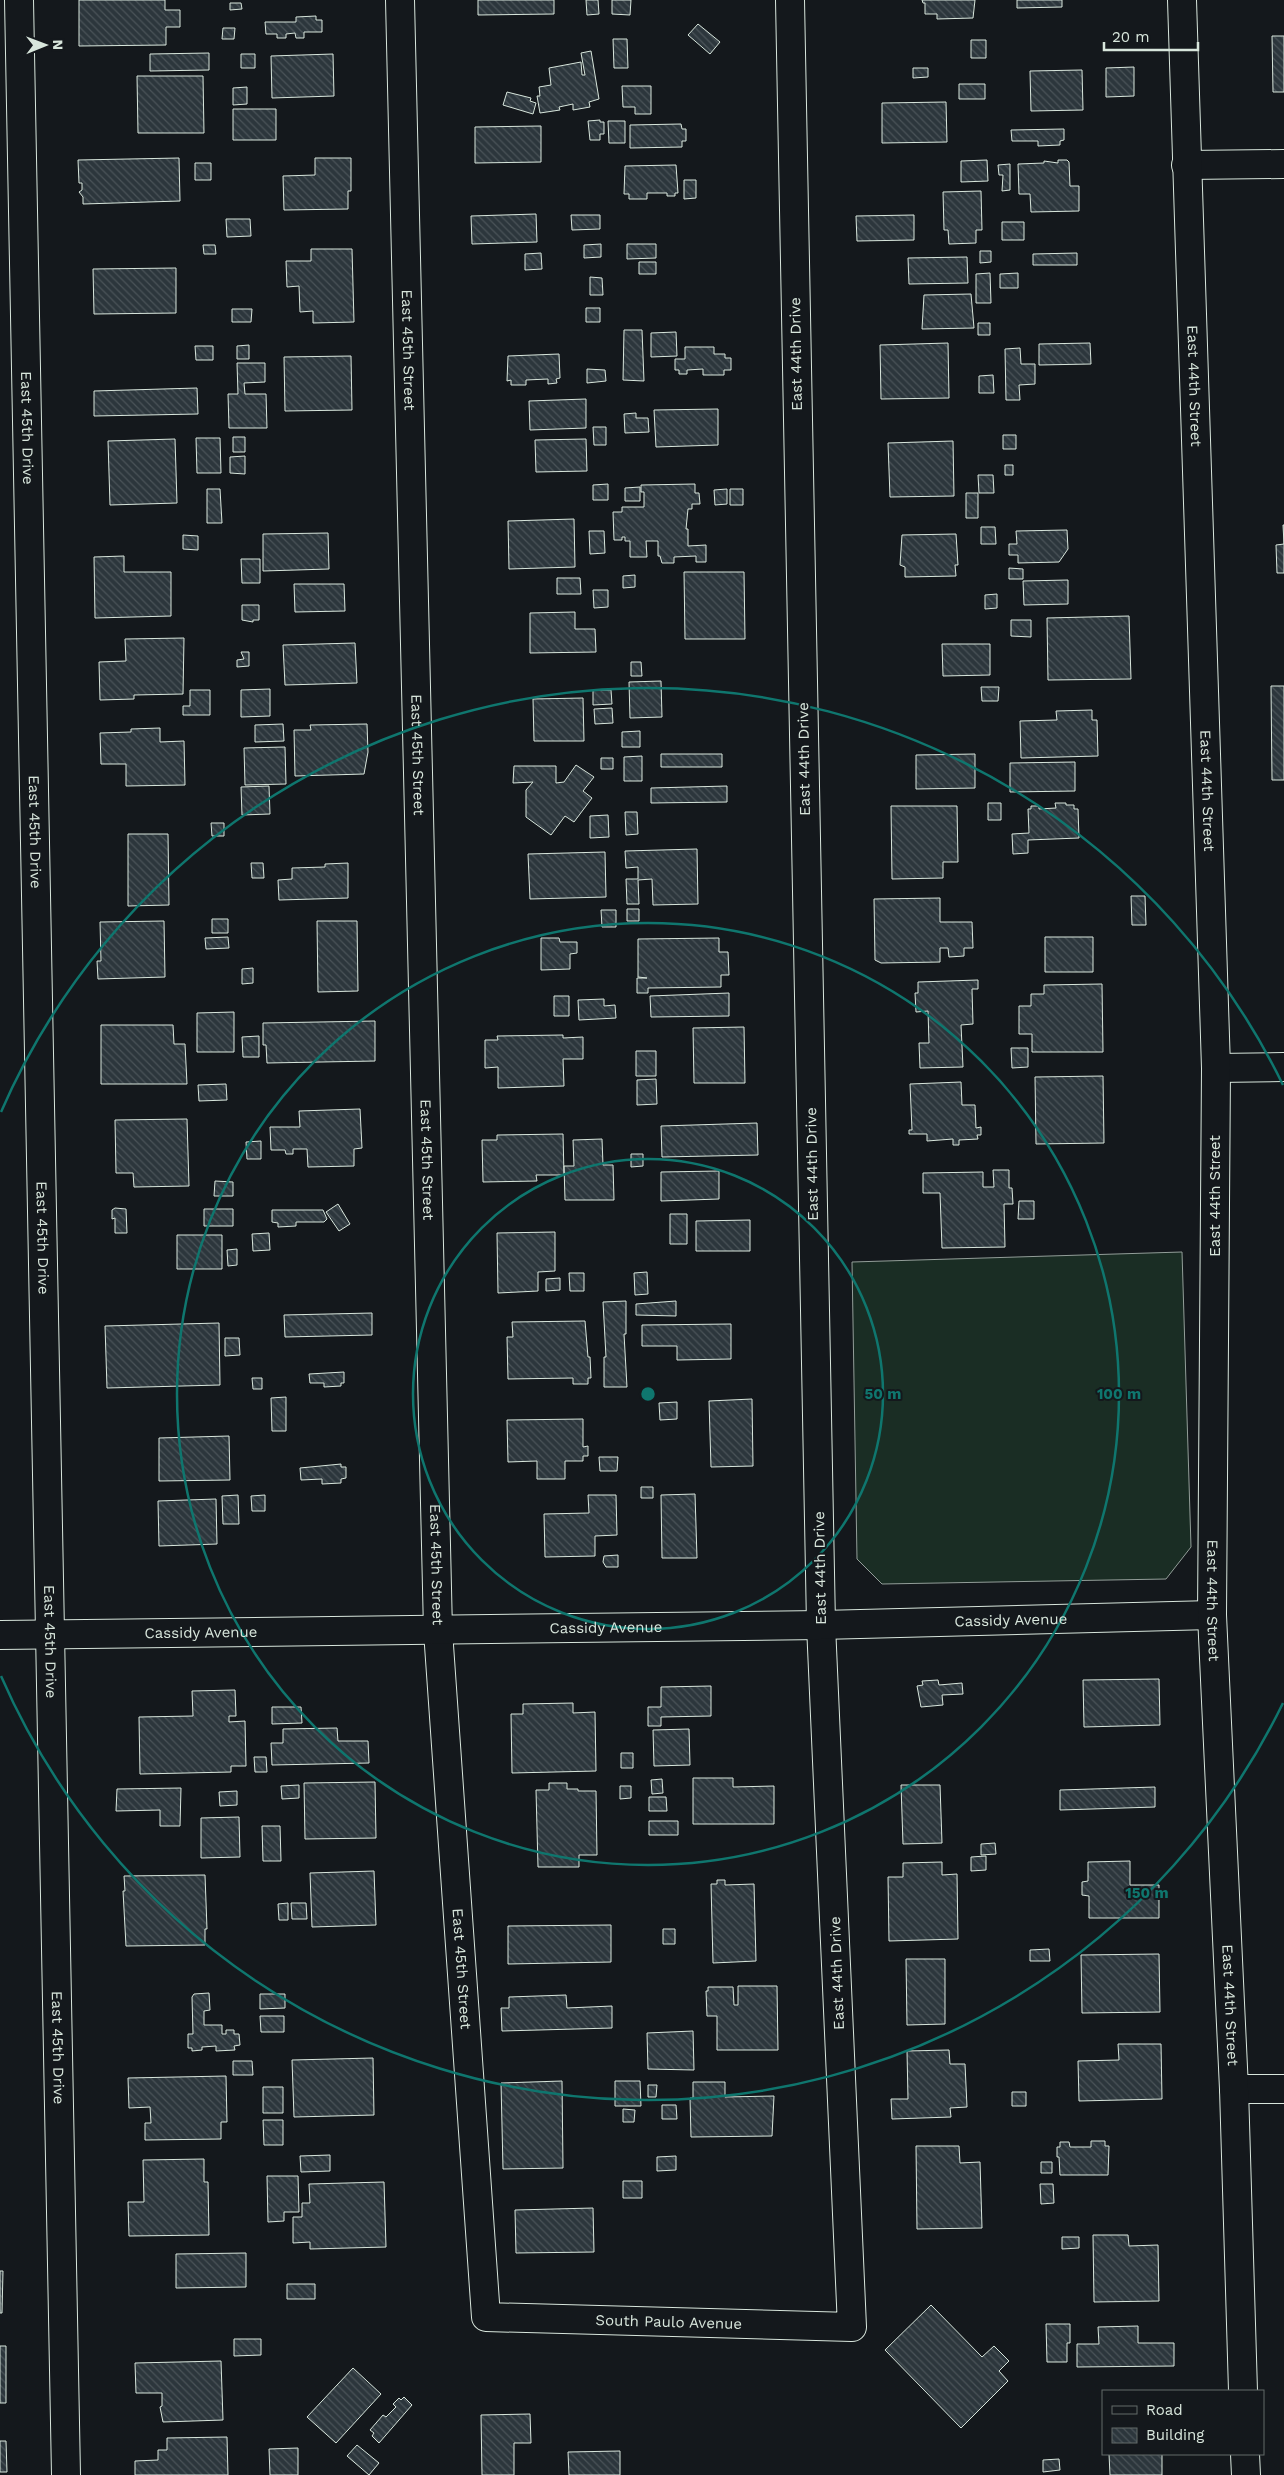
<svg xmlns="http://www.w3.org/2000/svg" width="1284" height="2475" font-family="'Work Sans',sans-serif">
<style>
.grass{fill:#1a2d24;stroke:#939e99}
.building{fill:url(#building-back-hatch);stroke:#d8e6dc}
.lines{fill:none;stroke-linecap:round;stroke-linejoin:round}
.minor-casing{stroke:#d8e6dc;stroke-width:30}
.tertiary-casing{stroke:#d8e6dc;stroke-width:30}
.minor{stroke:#14181c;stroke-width:28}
.tertiary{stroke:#14181c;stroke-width:28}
.ring{fill:none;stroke:#0f766e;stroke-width:2.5}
.labels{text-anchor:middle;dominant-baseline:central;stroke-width:4;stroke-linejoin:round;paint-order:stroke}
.street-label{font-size:15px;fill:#d8e6dc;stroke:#14181c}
.centre{fill:#0f766e;stroke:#14181c;stroke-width:2.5}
.ring-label{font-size:15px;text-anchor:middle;font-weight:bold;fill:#0f766e;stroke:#14181c;stroke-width:4;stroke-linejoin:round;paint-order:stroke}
</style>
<defs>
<pattern id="building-back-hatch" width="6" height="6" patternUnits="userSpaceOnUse" patternTransform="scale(1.25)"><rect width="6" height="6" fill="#2c363c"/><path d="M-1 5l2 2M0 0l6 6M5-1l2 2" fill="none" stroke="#4a5358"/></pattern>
</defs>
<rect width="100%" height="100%" fill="#14181c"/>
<path class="grass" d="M1182,1252L1191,1547L1166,1579L882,1584L857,1559L852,1262Z"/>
<path class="building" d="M79,0H165V10H180V27H166V45L79,46Z
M478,0H554V14L478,15Z
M586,0H598L599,14L587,15Z
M612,0H631L630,15L612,14Z
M922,0H975L973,18L937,19V14H925V3H923Z
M1017,0H1062V7L1017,8Z
M230,3H241L242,9L230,10Z
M316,16V20H322V32H304V38H296L295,33L286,34V38H277V34H266L265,22H296V17Z
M698,24L720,42L710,54L688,35Z
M223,28H235L234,39H222Z
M1272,36H1284V92H1273Z
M613,39H627L628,68H614Z
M971,40H986V58H971Z
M591,51L599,99L589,102L590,107L573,110V104L559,107L560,110L540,113L537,96H540L539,87L551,85L549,68L581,62L582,75H585L581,53Z
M209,53V70L150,71V54Z
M241,54H255V68H241Z
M333,54L334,96L272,98L271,56Z
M1134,67V96L1106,97V68Z
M913,68H928V77L913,78Z
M1082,70L1083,110L1031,111L1030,71Z
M137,76H203L204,133H138Z
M959,84H985V99H959Z
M622,86H651V114H635V107H623Z
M247,87V104L233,105V88Z
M507,92L531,98L530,101L536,103L533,114L503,105Z
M946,102L947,142L882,143V103Z
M233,109H276V140H233Z
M600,120V122H604V134H600V140H590L588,121Z
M608,121H625V143H609Z
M681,124L682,129H686V141H682V147L630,148V125Z
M541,126V162L475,163V127Z
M1064,129V140L1060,141V145L1038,146V141H1012L1011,130Z
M179,158L180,201L83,204V197L79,192L82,190V183H79L78,160Z
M315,158H351V191H348V209L284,210L283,176L315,175Z
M987,160L988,181L961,182V161Z
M1058,160H1067L1069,162L1070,186H1079V211L1031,212L1030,194H1019L1018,164L1044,163V161L1058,163Z
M195,163H211V180H195Z
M1010,164V190L1002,191L1003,175H999L998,165Z
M676,165L678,193H675V196H667V193H647V199H629V194H624L625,166Z
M684,180H696V198L684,199Z
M981,191L982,230H976V243L949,244L948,230H944L943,192Z
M536,214L537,242L472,244L471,216Z
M571,215H600V229L572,230Z
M914,215V240L857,241L856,216Z
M226,219H250L251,236L227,237Z
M1002,222H1024V240H1002Z
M601,244V257L584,258V245Z
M627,244H656V258L627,259Z
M203,245H215L216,254H204Z
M311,249H352L354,322L313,323V311L300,312L299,286L287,287L286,261H311Z
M980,251H991V262L980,263Z
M541,253L542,269L525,270V254Z
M1077,253V265H1033V254Z
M967,257L968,283L909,284L908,258Z
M639,262H656V274H639Z
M176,268V313L94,314L93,269Z
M990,273L991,303H976V274Z
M1018,273V288H1000V274Z
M590,277L602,278L603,295H590Z
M971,294L974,328L922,329L924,295Z
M586,308H600V322H586Z
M232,309H252L251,322H232Z
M978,323H990V335H978Z
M624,330H642L644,381L623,380Z
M676,332L677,356L651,357V333Z
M948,343L949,398L881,399L880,345Z
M1090,343L1091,364L1039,365V344Z
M249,345V359H237V346Z
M195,346H213V360H196Z
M685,347H714V354H725V358H731V370H724V375H703V369L687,370V374H679V370H675V359H685Z
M1020,348L1021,364H1035V384L1019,385L1020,400H1006L1005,349Z
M559,354L560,378L556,379L557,383L548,384V379L526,380V385H511V380L507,381L508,356Z
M351,356L352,410L285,411L284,357Z
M237,363H265V382L244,383L245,394H266L267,428H229L228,394H238Z
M587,369L605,370L606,381L587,383Z
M993,375L994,393H979V376Z
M197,388L198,414L94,416V391Z
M586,399V428L530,430L529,401Z
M718,409V445L656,447L654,410Z
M636,413V418H648L649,432L625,433L624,414Z
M593,427H606V445H594Z
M1003,435H1016V449H1003Z
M233,437H245V452H233Z
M196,438H220L221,473H197Z
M175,439L177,503L110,505L108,441Z
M586,439L587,471L536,472L535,440Z
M953,441L954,496L890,497L888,443Z
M245,456V474L230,473V457Z
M1005,465H1013V475H1005Z
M978,475H993L994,493H979Z
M608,484V500H593V485Z
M695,484V493H699L700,504H692V509H688L686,529H688V546L706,545V562H696V556L674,557V563H662L660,556H658V541H646L647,557H630V541H625V537H622V540H614L613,512H622V507H644V492H641V485Z
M640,487V501H625V488Z
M207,489H220L222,523H207Z
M727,489V504L715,505L714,490Z
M730,489H743V505H730Z
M966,493H978V518H966Z
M574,519L575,567L509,569L508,521Z
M1283,525H1284V573H1277L1276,545L1284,544Z
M981,527H995L996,544H981Z
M1067,530L1068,549L1059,562L1018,563V555H1009V544H1017L1016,531Z
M589,531H604L605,553L590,554Z
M328,533L329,569L263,571V534Z
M956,534L958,565H955L956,576L905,577V567L900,565L902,535Z
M183,535L198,536V550L183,549Z
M124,556V572H171V616L95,618L94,557Z
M241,559H260V583H242Z
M1009,568L1023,569V579H1009Z
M684,572H744L745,639H685Z
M635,575V587L623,588V576Z
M557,578H580L581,594H557Z
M1068,580V604L1024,605L1023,581Z
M294,584H344L345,611L295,612Z
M593,590H608V607L594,608Z
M997,594V608L985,609V595Z
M242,605H259V620H253V622L242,620Z
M575,612V629H595L596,652L530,653V613Z
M1129,616L1131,679L1048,680L1047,618Z
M1011,620H1031V637L1011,636Z
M184,638L183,694L134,695V699L100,700L99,662L126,661L125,639Z
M355,643L357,683L285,685L283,645Z
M942,644H990V675L943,676Z
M241,652H249V666L237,667V660L244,659Z
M631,662H641L642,676H631Z
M661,681L662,717L630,718L629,682Z
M1271,686H1284V780H1272Z
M981,687H999L998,701H982Z
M270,689V716L241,717V690Z
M190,690H210V715H183V706H190Z
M593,690H611L612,704L593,705Z
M583,698L584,741H534L533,699Z
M612,708L613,723L595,724L594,709Z
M1092,710V720H1097L1098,756L1021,758L1020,721L1057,720L1056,711Z
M283,724L284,741L255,742V725Z
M367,724L368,752L364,774L295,776L294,730H311L310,725Z
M160,728V742L184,741L185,785L126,786V764H101L100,733L131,732V729Z
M640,731V747H622V732Z
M285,747L286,784L245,785L244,748Z
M661,754H722V767H661Z
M975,754V788L916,789V755Z
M642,756V781H624V757Z
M601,758H613V769H601Z
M1075,762V791L1010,792V763Z
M576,765L594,777L583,791L592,798L574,822L565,816L551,835L526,817V790L533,782L513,783L514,766H556V783L564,782Z
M269,786L270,814L242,815L241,787Z
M727,786V802L651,803V788Z
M988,803H1001V820H988Z
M1055,803H1066V805H1074V809H1078L1079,838L1028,840V853L1013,854L1012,834L1029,833L1028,809H1031V806H1039V809L1056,808Z
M891,806H957L958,862H943V878L892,879Z
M625,812H637L638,834L626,835Z
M608,815L609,837L590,838V816Z
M211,823H224V836H212Z
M128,834H168L169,905L128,906Z
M697,849L698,904L653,905L652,879L638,880L639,904H627L626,879H638V867L626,868L625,851Z
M605,852L606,897L530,899L528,854Z
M251,863H263L264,878H252Z
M348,863V898L279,900L278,880L292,879V868L325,867V864Z
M1131,896H1145L1146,925H1132Z
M940,898V922H972L973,948H964V956L949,957L948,948H940V962L881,963L875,960L874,899Z
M627,909H639V921H627Z
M601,910H616V927H602Z
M212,919H228V933H212Z
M164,921L165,977L98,979L97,961H101L100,922Z
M317,921H357L358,991L318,992Z
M228,937L229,948L206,949L205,938Z
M1045,937H1093V972H1045Z
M541,938H559L560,942H577V953L570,954V969L541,970Z
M719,938V952H728L729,975H721V987L648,988V993H637V978H647L638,977V939Z
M253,968V983L242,984V969Z
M978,980V989H972L973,1024L961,1025L963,1067L920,1068L919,1043H929L928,1011L916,1012L915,993H918V982Z
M1102,984L1103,1052H1032V1034H1019V1006H1031V994H1044V985Z
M729,993V1016L651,1017L650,996Z
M554,996H569V1016H554Z
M604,999V1006L615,1005L616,1018L579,1020L578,1000Z
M234,1012V1052H197V1013Z
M375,1021V1061L267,1063L266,1045H263V1023Z
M101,1025H173L174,1044H185L187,1084H101Z
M744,1027L745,1083H694L693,1028Z
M563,1035V1038L583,1037V1059H563L564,1086L498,1088V1067L485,1068V1040H498L497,1036Z
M259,1036V1057H243L242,1037Z
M1011,1048H1028V1067L1012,1068Z
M636,1051H656V1076H636Z
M1103,1076L1104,1143L1036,1144L1035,1077Z
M656,1079L657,1104L637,1105V1080Z
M961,1082L962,1105H975L976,1128L981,1127V1135H977L978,1139L959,1140V1145H953V1139L927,1141V1134H909V1130H912L910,1084Z
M226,1084L227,1100L199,1101L198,1085Z
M360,1109L362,1148L354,1149V1166L308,1167L307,1149H293V1154H286L285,1150H271L270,1127H300L299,1111Z
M187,1119L189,1186L134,1187L133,1173H116L115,1120Z
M757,1123L758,1155L662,1157L661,1126Z
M563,1134L564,1175H536L537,1181L483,1182L482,1140H497V1135Z
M602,1139L603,1165H613L614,1200H565L564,1166H574L573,1140Z
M261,1141V1159H247L246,1142Z
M631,1154H643V1166L631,1167Z
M993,1170H1009V1188H1012L1013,1204H1004L1005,1247L942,1248L940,1193H923V1173L983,1172V1187H994Z
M719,1171V1199L661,1201V1172Z
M215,1181L233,1182V1196H214Z
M1019,1201H1034V1219H1018Z
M338,1204L350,1224L339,1231L326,1212Z
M115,1208L126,1209L127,1233H115V1218L112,1219V1210Z
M204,1209H233V1226H204Z
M272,1210H323L327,1219L324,1222H296V1226L278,1227V1223L272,1222Z
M670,1214H687V1244H670Z
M750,1220V1251H696V1221Z
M555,1232V1271L538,1272V1291L498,1293L497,1233Z
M269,1233L270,1250L253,1251L252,1234Z
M177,1235H222V1269H177Z
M237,1249V1265L228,1266L227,1250Z
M647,1272L648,1294L635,1295L634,1273Z
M569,1273H584V1291H570Z
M560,1278V1290L546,1291V1279Z
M626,1301V1334H624L627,1387H604V1357H606L603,1302Z
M676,1301V1316L636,1315V1304Z
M372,1313V1335L285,1337L284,1315Z
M585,1321L588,1357H590L591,1378H588V1384H573V1378L508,1379L507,1337H513L512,1322Z
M219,1323L220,1385L107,1388L105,1326Z
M731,1324V1359L677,1360V1346H642V1325Z
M225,1338H239L240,1355L225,1356Z
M344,1372V1383H341V1386L324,1387V1383H310L309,1374Z
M252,1378H262V1389H253Z
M286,1397V1431H272L271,1398Z
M752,1399L753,1466L711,1467L709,1401Z
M677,1402V1419L660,1420L659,1403Z
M583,1419V1447L588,1446V1456H583V1461H565V1479H537V1461L508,1462L507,1420Z
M229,1436L230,1480L159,1481V1438Z
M599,1457H618L617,1471H600Z
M341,1464V1467H346V1478L341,1479V1483L322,1484V1479L301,1480L300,1468Z
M641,1487H653V1498H641Z
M695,1494L697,1558H662L661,1495Z
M238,1495L239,1524H223L222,1496Z
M265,1495V1511H252L251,1496Z
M588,1495H616L617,1535L595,1536V1556L545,1557L544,1514L589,1513Z
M216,1499L217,1544L159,1546L158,1501Z
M618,1555V1567H606L603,1562L604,1556Z
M1159,1679L1160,1725L1084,1727L1083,1680Z
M938,1680L939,1685L962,1683L963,1694L942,1695L943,1705L921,1707L917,1686L923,1685L922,1681Z
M711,1686V1716L661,1717V1726H648V1707H661V1687Z
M235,1690L236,1716H229V1722L245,1721L246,1766H231V1772L140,1774L139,1717L193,1716L192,1691Z
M573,1703V1713L595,1712L596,1771L512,1773L511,1714H523V1704Z
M272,1707H301L302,1723L272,1724Z
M337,1728L338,1741H368L369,1763L272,1765L271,1743H283V1729Z
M689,1729L690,1765L654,1766L653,1730Z
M621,1753H633V1768H621Z
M254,1757H266L267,1772H255Z
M693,1778H733V1787L774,1786V1824H693Z
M662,1779L663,1793L652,1794L651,1780Z
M375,1782L376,1838L305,1839L304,1783Z
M549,1783H567V1789H578V1791H596L597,1855H579V1867H538L536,1790H549Z
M299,1785V1798L282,1799L281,1786Z
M901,1785H940L942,1843L903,1844Z
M620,1786H631V1798L620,1799Z
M1155,1787V1807L1060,1810V1790Z
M181,1788L180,1826H160V1810L116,1811L117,1789Z
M237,1791V1805L220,1806L219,1792Z
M649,1797H666L667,1811H649Z
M239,1817L240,1857L201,1858V1818Z
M649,1821H678V1835H649Z
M262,1826H280L281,1861H263Z
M995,1843L996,1854L981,1855V1844Z
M986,1856V1870L971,1871V1857Z
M1130,1861V1885H1159V1918H1089V1896L1082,1895V1882L1088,1881V1862Z
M942,1862V1875L957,1874L958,1939L889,1941L888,1877H903V1863Z
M374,1871L376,1925L312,1927L310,1873Z
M205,1875L207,1929H205V1945L126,1946L123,1891H125L124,1876Z
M717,1880H725V1885L754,1884L756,1961L713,1963L711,1884H717Z
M288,1903V1920H279L278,1904Z
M291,1903H306L307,1919H292Z
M611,1925V1962L508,1964V1926Z
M663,1929H675V1944H663Z
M1049,1949L1050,1961H1030V1950Z
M1159,1954L1160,2012L1082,2013L1081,1955Z
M906,1959H945V2024L907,2025Z
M738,1986H777L778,2050H717V2016H707L706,1991H708V1987H733L734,2005H738Z
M209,1993L210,2010L204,2011V2025H222V2034H226V2030H234V2034H239L240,2045L234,2046L235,2050L216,2051V2046L202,2047V2050L192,2051V2048H188V2034H193L192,1997L194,1994Z
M260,1994H285V2008L260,2009Z
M566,1995L567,2008L612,2006V2028L502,2031L501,2008H509V1997Z
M260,2016H284V2032H261Z
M693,2031L694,2070L648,2069L647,2033Z
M1118,2044H1161L1162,2099L1079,2101L1078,2061L1119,2060Z
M949,2050L950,2064H965L967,2107L950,2108L951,2117L892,2119L891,2099H908L907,2051Z
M373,2058L374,2115L294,2117L292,2060Z
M233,2061H252L253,2075H233Z
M226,2076L227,2122H221V2139L145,2140V2123H151L150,2107L129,2108L128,2078Z
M562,2081L563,2168L503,2169L501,2083Z
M615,2081H640L641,2106H615Z
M693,2082H725V2097L774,2096L772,2136L691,2137L690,2098H693Z
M648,2085H657L656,2097H648Z
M263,2087H283V2113H263Z
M1012,2092H1026V2106H1012Z
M662,2105H676L677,2119H662Z
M623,2109L635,2110L634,2122H623Z
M263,2120H283V2145H264Z
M1091,2141H1105V2146H1109L1108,2175H1060L1059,2157H1057V2147H1060V2142H1069L1070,2147H1091Z
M916,2146H959L960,2163L980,2162L982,2228L917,2229Z
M330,2155V2171L301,2172L300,2156Z
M676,2156V2170L657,2171V2157Z
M204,2159V2182H208L209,2235L129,2236L128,2202H144L143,2160Z
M1041,2162H1052V2173H1041Z
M267,2176H298L299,2212H284V2221L268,2222Z
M623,2181H642V2198H623Z
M384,2182L386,2247L310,2249V2242L293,2243V2217H302V2203H310L309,2184Z
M1040,2184H1053L1054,2203L1041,2204Z
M593,2208L594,2252L516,2253L515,2210Z
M1093,2235H1128L1129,2246L1158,2245L1159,2301L1094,2302Z
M1062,2237H1079V2248L1062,2249Z
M246,2253V2287L176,2288V2254Z
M0,2271H3L2,2313H0Z
M287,2284H315V2299H287Z
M931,2305L982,2357L994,2346L1009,2361L999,2371L1008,2381L961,2428L885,2350Z
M1046,2324H1070V2343H1067V2362H1047Z
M1138,2326V2343H1174V2366L1077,2367V2344H1099L1098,2327Z
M234,2339H261V2355L234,2356Z
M0,2346H6V2403H0Z
M221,2361L223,2420L163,2422L160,2407L162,2406V2393H136L135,2363Z
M353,2368L381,2394L336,2443L307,2417Z
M404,2397L412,2405L379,2443L372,2436L374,2433L370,2430L383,2415L386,2417L396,2407L393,2404L399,2398L401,2400Z
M530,2414L531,2443H514V2475H482L481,2415Z
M227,2437L228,2475H135V2461L158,2460V2450H167V2438Z
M0,2441H6L7,2472H0Z
M357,2445L379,2463L369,2475L347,2456Z
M298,2448V2475H270L269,2449Z
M620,2451V2475H569L568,2452Z
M1109,2454H1162V2475H1110Z
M1059,2459L1060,2470L1043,2472V2460Z"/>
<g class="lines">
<defs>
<g id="minor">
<path id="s1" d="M19,0L66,2475"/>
<path id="s2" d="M400,0L438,1631L486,2317L852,2327L821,1625L790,0"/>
<path d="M1186,165L1284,164"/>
<path d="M1216,1068L1284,1067"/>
<path id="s3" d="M0,1635L821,1625L1212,1615"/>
<path d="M1234,2089H1284"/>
</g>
<g id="tertiary">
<path id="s4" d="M1182,0L1216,1068L1212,1615L1234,2089L1243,2391"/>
<path d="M1245,2454L1246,2475"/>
</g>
</defs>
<use href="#minor" class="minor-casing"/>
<use href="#tertiary" class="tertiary-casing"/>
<use href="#minor" class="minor"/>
<use href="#tertiary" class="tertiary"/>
</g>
<g class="ring">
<circle cx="648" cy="1394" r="235"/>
<circle cx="648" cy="1394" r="471"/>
<path d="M1283 1703A706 706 0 0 1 1 1676M1 1112A706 706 0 0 1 1283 1085"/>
</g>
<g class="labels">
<g class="street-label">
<text stroke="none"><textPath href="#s2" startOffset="350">East 45th Street</textPath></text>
<text transform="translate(796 354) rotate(-91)">East 44th Drive</text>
<text stroke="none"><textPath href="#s4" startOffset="386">East 44th Street</textPath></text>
<text stroke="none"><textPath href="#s1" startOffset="428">East 45th Drive</textPath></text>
<text stroke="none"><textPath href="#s2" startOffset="755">East 45th Street</textPath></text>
<text transform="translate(804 759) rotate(-91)">East 44th Drive</text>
<text stroke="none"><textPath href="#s4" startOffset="791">East 44th Street</textPath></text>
<text stroke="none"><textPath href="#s1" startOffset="832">East 45th Drive</textPath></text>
<text stroke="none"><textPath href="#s2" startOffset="1160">East 45th Street</textPath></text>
<text transform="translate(812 1164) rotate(-91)">East 44th Drive</text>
<text transform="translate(1215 1196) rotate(-90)">East 44th Street</text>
<text stroke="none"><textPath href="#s1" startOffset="1238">East 45th Drive</textPath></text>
<text stroke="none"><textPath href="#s2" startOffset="1565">East 45th Street</textPath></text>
<text transform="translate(820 1568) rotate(-91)">East 44th Drive</text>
<text stroke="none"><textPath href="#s4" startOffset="1601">East 44th Street</textPath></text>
<text stroke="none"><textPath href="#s3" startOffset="1011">Cassidy Avenue</textPath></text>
<text stroke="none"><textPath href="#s3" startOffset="606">Cassidy Avenue</textPath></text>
<text stroke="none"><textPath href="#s3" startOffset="201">Cassidy Avenue</textPath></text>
<text stroke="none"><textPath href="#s1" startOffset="1642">East 45th Drive</textPath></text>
<text stroke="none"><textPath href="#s2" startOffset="1970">East 45th Street</textPath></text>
<text transform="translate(837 1973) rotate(-92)">East 44th Drive</text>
<text stroke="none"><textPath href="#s4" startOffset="2006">East 44th Street</textPath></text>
<text stroke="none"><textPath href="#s1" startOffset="2048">East 45th Drive</textPath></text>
<text stroke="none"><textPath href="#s2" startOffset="2502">South Paulo Avenue</textPath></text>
</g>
</g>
<circle cx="648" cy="1394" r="8" class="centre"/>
<g class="ring-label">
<text x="883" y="1399">50 m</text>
<text x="1119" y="1399">100 m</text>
<text x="1147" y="1898">150 m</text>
</g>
<rect x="1102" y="2390" width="162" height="65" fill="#14181c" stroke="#626a69"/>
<rect x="1112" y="2406" width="25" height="8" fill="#14181c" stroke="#626a69"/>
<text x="1146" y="2415" font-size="15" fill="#d8e6dc">Road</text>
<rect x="1112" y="2428" width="25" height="15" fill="url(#building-back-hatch)" stroke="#626a69"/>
<text x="1146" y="2440" font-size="15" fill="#d8e6dc">Building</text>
<g transform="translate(45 45) rotate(89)" stroke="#14181c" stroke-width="4" paint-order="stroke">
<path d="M0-4L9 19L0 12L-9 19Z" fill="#d8e6dc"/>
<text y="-8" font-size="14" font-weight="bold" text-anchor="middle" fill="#d8e6dc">N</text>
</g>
<path d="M1104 42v8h94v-8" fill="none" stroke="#d8e6dc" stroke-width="2.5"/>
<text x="1112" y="42" font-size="15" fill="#d8e6dc" stroke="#14181c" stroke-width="4" paint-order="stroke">20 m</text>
</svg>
